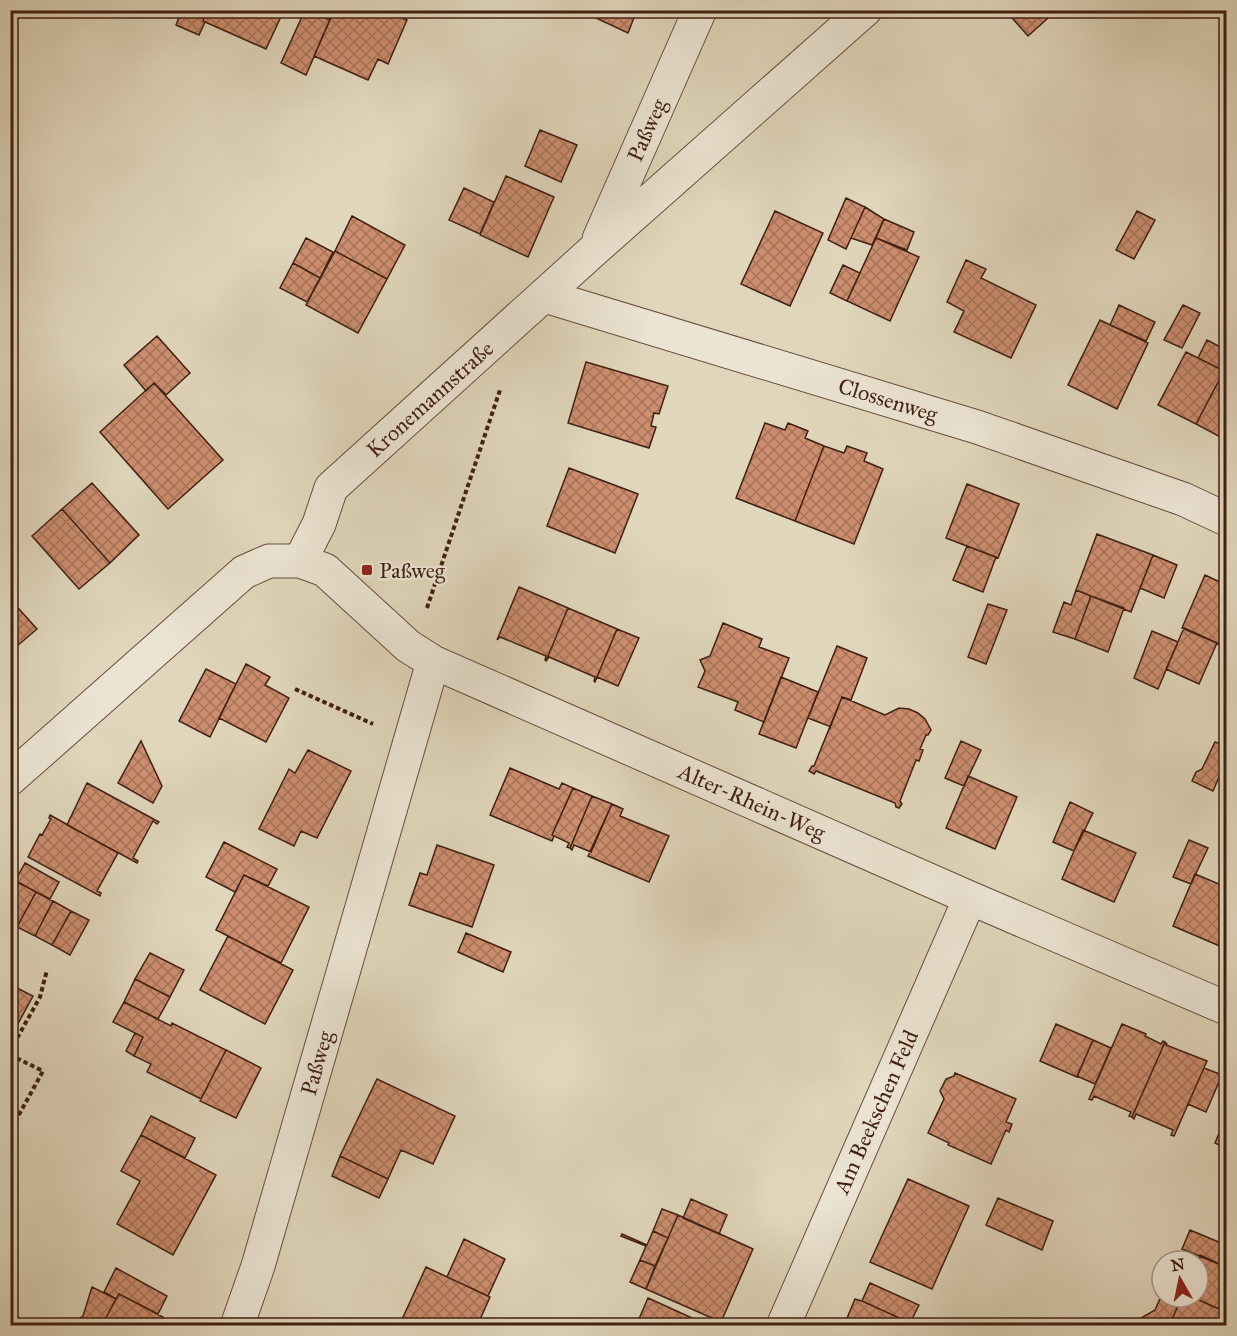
<svg xmlns="http://www.w3.org/2000/svg" width="1237" height="1336" font-family="'IM FELL Great Primer',serif">
<style>
.building{fill:url(#building-cross-hatch);stroke:#401f12;stroke-width:1.5}
.lines{fill:none;stroke-linecap:round;stroke-linejoin:round}
.street-casing{stroke:#684d3c;stroke-width:35}
.path{stroke:#401f12;stroke-width:4;stroke-dasharray:4.5 3;stroke-linecap:butt}
.street{stroke:#ebe4d3;stroke-width:33}
.poi-dot{fill:#8f2418;stroke:#ebe4d3;stroke-width:2}
.labels{text-anchor:middle;dominant-baseline:central;stroke-width:4.5;stroke-linejoin:round;paint-order:stroke}
.street-label{font-size:22px;fill:#401f12;stroke:#ebe4d3}
.poi-label{font-size:22px;fill:#401f12;stroke:#ebe4d3;text-anchor:start}
</style>
<defs>
<pattern id="building-cross-hatch" width="8" height="8" patternUnits="userSpaceOnUse" patternTransform="scale(1.5)"><rect width="8" height="8" fill="#cc8e6f"/><path d="M0 0l8 8M0 8l8-8" fill="none" stroke="#a7735a"/></pattern>
</defs>
<rect width="100%" height="100%" fill="#e0d6bb"/>
<filter id="stains"><feTurbulence type="fractalNoise" baseFrequency=".00333" numOctaves="4"/><feColorMatrix values="0 0 0 0 .2 0 0 0 0 .09 0 0 0 0 .02 0 0 0 .5 -.17"/></filter>
<radialGradient id="worn" r=".72"><stop offset=".6" stop-color="#630" stop-opacity="0"/><stop offset="1" stop-color="#630" stop-opacity=".3"/></radialGradient>
<path class="building" d="M182,10H207L203,21L205,22L199,35L176,25Z
M207,10H284L266,49L203,21Z
M305,10L330,20L306,75L281,63Z
M334,10H400L398,16L407,20L388,64L378,59L368,80L314,56Z
M579,10H637L628,33Z
M1005,10H1057L1028,36Z
M540,130L577,145L561,182L525,166Z
M506,176L554,197L528,257L480,235Z
M464,188L494,202L480,234L449,220Z
M846,198L865,207L846,249L828,240Z
M865,207L884,219L872,245L851,238Z
M775,211L823,233L790,306L741,284Z
M1137,211L1155,220L1134,259L1116,250Z
M352,216L405,245L387,279L335,251Z
M884,219L914,232L907,250L876,238Z
M306,238L333,252L320,278L293,263Z
M876,238L919,257L890,321L847,301Z
M335,251L387,279L358,333L306,305Z
M966,260L986,269L981,278L1036,305L1011,358L954,332L964,311L947,302Z
M293,263L320,278L307,302L280,288Z
M843,265L860,273L847,301L830,293Z
M1119,305L1155,322L1146,341L1110,325Z
M1183,305L1200,313L1182,348L1164,340Z
M1100,320L1148,343L1117,409L1068,385Z
M157,336L190,373L166,395L154,383L146,391L124,365Z
M1207,340L1226,350V365L1224,371L1198,358Z
M1186,352L1224,371L1196,424L1158,405Z
M586,362L668,386L659,414L654,413L651,426L656,427L649,448L568,423Z
M1224,371L1226,373V440L1196,424Z
M154,383L223,460L168,509L100,432Z
M765,423L785,430L788,423L808,431L805,438L824,446L795,521L736,498Z
M824,446L844,453L847,446L867,453L864,461L883,469L854,544L795,521Z
M569,468L638,494L615,553L547,526Z
M92,483L139,535L110,563L62,509Z
M967,484L1019,504L998,558L946,538Z
M62,509L110,563L79,589L32,536Z
M1097,534L1153,555L1131,612L1076,590Z
M967,546L996,557L983,592L953,580Z
M1153,555L1177,565L1164,598L1140,588Z
M1205,575L1226,585V647L1182,628Z
M519,587L568,608L546,661L545,660L546,656L500,637L497,640Z
M1076,590L1091,596L1075,639L1053,632L1064,602L1071,605Z
M1091,596L1124,608L1108,652L1075,639Z
M10,599L37,629L10,652Z
M988,604L1007,610L986,664L968,657Z
M568,608L617,629L595,682L594,681L595,677L549,657L546,661Z
M723,623L762,639L759,647L789,658L764,722L735,710L738,702L698,687L705,671L700,660L710,656Z
M1184,628L1217,643L1199,684L1166,669Z
M617,629L639,638L618,686L597,677Z
M1152,631L1178,642L1158,689L1134,678Z
M837,646L867,658L851,700L842,697L830,728L829,726L808,718Z
M246,664L270,677L265,685L289,698L266,742L219,718Z
M206,669L236,684L210,737L179,721Z
M781,677L818,692L796,748L759,734Z
M842,697L885,715L899,708L909,709L918,713L925,719L931,730L928,735H926L920,749L923,750L919,761L916,760L900,801L902,804L899,808L896,807L895,803L816,771L814,774L809,771L812,766H814Z
M141,741L162,786L153,803L118,783Z
M961,741L981,750L964,786L945,778Z
M1215,742L1226,746V761L1213,791L1192,781L1196,772L1202,769Z
M308,750L351,771L317,838L301,831L294,846L259,829L289,769L295,773Z
M510,768L559,789L562,783L573,788L552,835L554,836L552,841L490,815Z
M968,776L1017,797L995,849L946,828Z
M87,783L159,822L157,824L153,821L133,858L138,861L137,863L67,825Z
M573,788L592,796L570,848L567,847L569,843L552,835Z
M592,796L612,804L591,852L574,845L572,850L570,848Z
M1070,802L1093,813L1074,851L1053,842Z
M612,804L623,809L620,816L669,836L649,882L588,856Z
M50,815L118,853L97,891L101,893L100,896L28,857L40,834L42,835L51,819L49,818Z
M1083,830L1136,853L1114,902L1062,879Z
M1189,840L1208,848L1191,884L1173,877Z
M224,842L277,869L268,886L244,875L235,892L206,877Z
M437,845L494,865L472,927L409,905L420,873L427,875Z
M25,863L59,882L50,899L15,881Z
M1195,874L1226,887V937L1222,947L1173,926Z
M244,875L309,907L281,963L216,930Z
M10,878L18,882L10,897Z
M18,882L36,892L17,927L10,924V897Z
M36,892L53,901L35,936L17,927Z
M53,901L71,911L52,945L35,936Z
M71,911L89,920L70,955L52,945Z
M466,933L511,952L503,972L458,952Z
M228,936L293,970L265,1024L200,990Z
M150,953L184,970L170,997L135,979Z
M135,979L170,997L158,1019L124,1002Z
M15,987L33,996L14,1031L10,1029V995Z
M124,1002L171,1026L172,1023L226,1050L201,1099L147,1072L151,1064L134,1056L143,1037L113,1022Z
M1056,1024L1093,1040L1077,1077L1040,1061Z
M1122,1024L1146,1034L1145,1036L1161,1044L1163,1041L1165,1042L1132,1117L1129,1116L1131,1112L1094,1096L1092,1100L1089,1099Z
M135,1033L143,1037L134,1056L126,1051Z
M1093,1040L1111,1048L1095,1084L1077,1076Z
M1165,1042L1167,1044L1166,1045L1207,1061L1174,1136L1171,1135L1173,1130L1136,1114L1134,1119L1132,1117Z
M226,1050L261,1068L236,1118L200,1101Z
M1204,1068L1222,1075L1206,1112L1188,1104Z
M955,1073L1016,1099L1006,1122L1012,1124L1009,1132L1006,1130L991,1164L948,1145L949,1143L928,1133L944,1099L940,1091L946,1079L954,1076Z
M377,1079L455,1116L433,1164L401,1150L388,1179L340,1156Z
M151,1116L195,1138L185,1158L141,1135Z
M1226,1116V1148L1215,1143Z
M141,1135L216,1175L173,1255L117,1224L140,1181L121,1171Z
M340,1156L388,1179L379,1198L332,1176Z
M908,1179L969,1206L932,1289L870,1262Z
M998,1198L1053,1221L1042,1250L986,1225Z
M691,1199L727,1215L719,1234L683,1218Z
M662,1209L678,1215L668,1238L653,1231Z
M678,1215L753,1249L721,1322L646,1289Z
M1190,1230L1226,1245V1267L1182,1249Z
M653,1231L668,1238L655,1266L640,1260L646,1246L621,1236L622,1234L647,1245Z
M464,1239L505,1259L488,1296L447,1277Z
M1200,1255L1226,1267V1312L1192,1297H1198L1197,1261Z
M640,1260L655,1266L646,1289L630,1282Z
M426,1267L490,1297L477,1326H399Z
M116,1268L167,1296L158,1314L119,1294L116,1299L104,1292Z
M870,1283L919,1305L910,1323L862,1301Z
M92,1287L116,1299L102,1325L96,1321L93,1326H68L83,1316Z
M119,1294L163,1317L159,1326H93L96,1321L102,1325Z
M1162,1294V1297H1182L1169,1326H1159L1150,1322L1148,1326H1137L1141,1318L1155,1310Z
M1182,1297H1192L1226,1312V1326H1169Z
M648,1298L703,1323L702,1326H653L639,1319Z
M855,1299L862,1301L917,1326H846L847,1323H845Z"/>
<g class="lines">
<defs>
<path id="street" d="M599,239L700,10
M545,296L977,427L1183,499L1226,519
M300,561L319,524L331,488L595,249L865,10
M10,779L244,572L269,561H300L325,570L408,646L433,662L970,898L1226,1008
M237,1326L258,1266L433,662
M783,1326L970,898"/>
</defs>
<use href="#street" class="street-casing"/>
<path class="path" d="M427,608L500,390
M295,689L373,724
M10,1051L40,997L47,970
M10,1055L43,1071L10,1131"/>
<use href="#street" class="street"/>
</g>
<rect class="poi-dot" x="361" y="564" width="12" height="12" rx="3"/>
<g class="labels">
<g class="street-label">
<text transform="translate(647 130) rotate(-66)">Paßweg</text>
<text transform="translate(430 399) rotate(-42)">Kronemannstraße</text>
<text transform="translate(888 400) rotate(17)">Clossenweg</text>
<text transform="translate(752 802) rotate(24)">Alter-Rhein-Weg</text>
<text transform="translate(317 1063) rotate(-74)">Paßweg</text>
<text transform="translate(876 1112) rotate(-66)">Am Beekschen Feld</text>
</g>
<g class="poi-label">
<text x="379" y="570">Paßweg</text>
</g>
</g>
<rect width="1237" height="1336" fill="none" stroke="#e0d6bb" stroke-width="36"/>
<rect x="12" y="12" width="1213" height="1312" fill="none" stroke="#401f12" stroke-width="3"/>
<rect x="18" y="18" width="1201" height="1300" fill="none" stroke="#401f12" stroke-width="1.5"/>
<g transform="translate(1180 1279) rotate(351)"><circle r="28" fill="#ebe4d3" stroke="#a79586" stroke-width="1.5"/>
<path d="M0-4.5L10 22L0 15L-10 22Z" fill="#8f2418"/>
<text y="-9" font-size="16" font-weight="bold" text-anchor="middle" fill="#401f12">N</text>
</g>
<rect width="100%" height="100%" filter="url(#stains)"/>
<rect width="100%" height="100%" fill="url(#worn)"/>
</svg>
